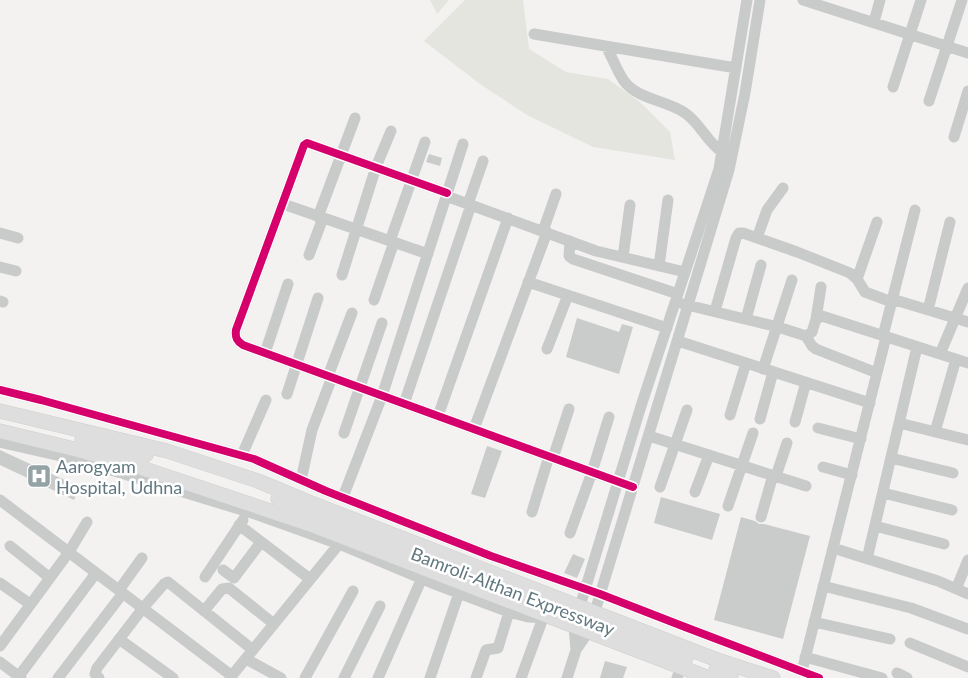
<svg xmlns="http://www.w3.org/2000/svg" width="968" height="678" font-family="Lato,sans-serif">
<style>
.green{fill:#e3e5de}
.building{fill:#cacccc}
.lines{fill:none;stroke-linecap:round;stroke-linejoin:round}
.major-casing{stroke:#cecfce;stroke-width:15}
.minor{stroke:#c9cbcb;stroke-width:11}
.major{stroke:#dededf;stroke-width:14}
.cycleway-casing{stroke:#fff;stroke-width:11}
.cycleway{stroke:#d6006c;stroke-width:8}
.labels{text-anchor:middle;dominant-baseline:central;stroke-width:5;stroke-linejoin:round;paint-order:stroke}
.poi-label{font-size:18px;fill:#627880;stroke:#fff;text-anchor:start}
.street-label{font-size:18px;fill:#627880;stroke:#fff}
</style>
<rect width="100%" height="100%" fill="#f3f2f0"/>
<path class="green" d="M430,0H449L437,14Z
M465,0H523L529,49L566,72L608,79L640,102L670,132L675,160L593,147L527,115L480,84L424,41Z"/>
<path class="building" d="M429,154L442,158L440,166L426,162Z
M577,318L619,332L622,324L633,327L619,374L566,357Z
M487,446L502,451L485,498L471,494Z
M0,450L80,487L74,500L0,465Z
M661,497L720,514L712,540L654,523Z
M741,517L755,521L759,524H764L810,536L783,639L714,620Z
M573,554L585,559L577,578L564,573Z
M605,661L627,667L623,678H600Z"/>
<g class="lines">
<defs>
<path id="major" d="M0,411L167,451L258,481L311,503L720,661L773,678
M0,431L78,450L139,467L309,524L709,678
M82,440L146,455
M278,499L309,513L686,658
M716,670L731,678"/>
</defs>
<use href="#major" class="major-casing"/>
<path class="minor" d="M803,0L968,53
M874,22L880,0
M534,34L736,68
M606,46C612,57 617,71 624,81C638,100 667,100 685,113C700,123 707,142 722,152
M893,87L921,0
M929,101L962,0
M954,137L968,91
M447,193L307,143L304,145L236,330C235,338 237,341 243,345L633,487
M446,196L596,251L685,272
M283,204L428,254
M468,204L483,161
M318,217L355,118
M543,231L556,194
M0,233L18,238
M757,238L767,210L783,188
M390,241L425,142
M570,241L569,256L573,259L678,294
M309,255L323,218
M623,257L630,205
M659,266L668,200
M0,267L16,271
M342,275L376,167L391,131
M857,279L877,222
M528,282L667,328
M892,299L968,322
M374,300L394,242
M0,301L3,302
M683,304L778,327L806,336L812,332L816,319L822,316L968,363
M928,310L950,222
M715,311L736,238L739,233H743L797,252L850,273L857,279L865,292L892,302
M746,319L761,265
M816,319L821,287
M806,336L812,346L816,349L877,373
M883,336L915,210
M678,341L870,403
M547,349L568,295
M265,353L288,284
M940,354L968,288
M763,369L792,280
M328,376L352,313
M0,390L41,400L254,459L326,491L491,556L600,594L685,627L819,678
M287,394L318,298
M404,404L471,205
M730,415L746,363
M438,416L508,218
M760,419L773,372
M795,422L806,382
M899,423L968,440
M818,428L861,439
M474,429L547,232
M935,432L956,359
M344,433L382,323
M649,436L806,486
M0,442L78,460L252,513L339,544L432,583L509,612L528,617L547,618
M242,455L266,400
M553,458L569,409
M891,458L953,473
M823,467L852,475
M776,476L787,443
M301,480L312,430L332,377
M660,487L687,410
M695,492L709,455
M883,493L952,510
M343,497L382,396L463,144
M0,500L232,676
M728,506L753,433
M532,512L549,456
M761,517L773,475
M239,525L310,579
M875,526L944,544
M570,533L592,472L609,417
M10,546L50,578
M833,548L938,581L968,594
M867,559L917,347
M223,570L234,578L261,542
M205,577L243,520
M0,583L30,604
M823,586L911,608L968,629
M956,589L968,560
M119,590L142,558
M204,611L222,589L229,588L274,624
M814,622L890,639
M119,639L173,678
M910,643L968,667
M0,646L69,552L87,522
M576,650L574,626L641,406L719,169L747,0
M805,657L882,678
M246,659L281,678
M0,662L21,678
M802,671L886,337
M897,673L907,678
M19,676L96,573
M58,678L123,593
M99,678L95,674L97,668L143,608L164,584L168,582L253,650
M230,678L339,544
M305,678L353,591
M344,678L380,606
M378,678L422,578
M430,678L459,593
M476,678L486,650L498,648L509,612
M521,678L543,618
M567,678L576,650L589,631L729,170L745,93L760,0
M677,678L681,667"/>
<use href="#major" class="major"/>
<defs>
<path id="cycleway" d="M447,193L307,143L304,145L236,330C235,338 237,341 243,345L633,487
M0,390L41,400L254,459L326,491L491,556L600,594L685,627L819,678"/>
</defs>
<use href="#cycleway" class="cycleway-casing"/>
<use href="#cycleway" class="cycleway"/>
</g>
<defs>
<symbol id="hospital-square" viewBox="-11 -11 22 22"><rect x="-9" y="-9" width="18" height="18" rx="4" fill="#95a3a7" stroke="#fff"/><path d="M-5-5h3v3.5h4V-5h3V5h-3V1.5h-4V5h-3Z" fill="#fff"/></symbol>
</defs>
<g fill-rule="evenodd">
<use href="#hospital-square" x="25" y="462" width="28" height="28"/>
</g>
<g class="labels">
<g class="poi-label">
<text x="56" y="466">Aarogyam<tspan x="56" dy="21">Hospital, Udhna</tspan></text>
</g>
<g class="street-label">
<text transform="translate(513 591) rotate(21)">Bamroli-Althan Expressway</text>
</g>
</g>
</svg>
